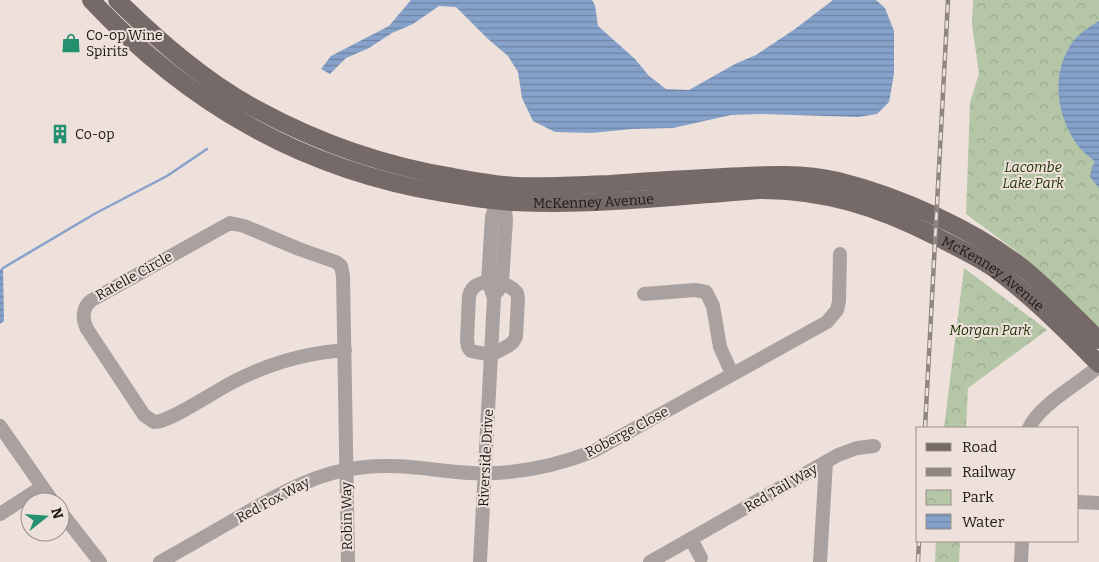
<svg xmlns="http://www.w3.org/2000/svg" width="1099" height="562" font-family="Bitter,serif">
<style>
.park{fill:url(#park-crowns)}
.water{fill:url(#water-rules)}
.lines{fill:none;stroke-linecap:round;stroke-linejoin:round}
.stream{stroke:#86a2ca;stroke-width:2.5}
.minor{stroke:#a8a1a0;stroke-width:14}
.major{stroke:#756a68;stroke-width:18}
.rail-casing{stroke:#8f8682;stroke-width:4.5}
.rail{stroke:#eee0db;stroke-width:2.5;stroke-dasharray:8;stroke-linecap:butt}
.labels{text-anchor:middle;dominant-baseline:central;stroke-width:4;stroke-linejoin:round;paint-order:stroke}
.poi-label{font-size:14px;fill:#1d1816;stroke:#eee0db;text-anchor:start}
.park-label{font-size:14px;font-style:italic;fill:#1c3202;stroke:#eee0db}
.street-label{font-size:14px;fill:#1d1816;stroke:#eee0db}
</style>
<defs>
<pattern id="park-crowns" width="20" height="18" patternUnits="userSpaceOnUse" patternTransform="scale(1.25)"><rect width="20" height="18" fill="#b4c6a6"/><path d="M2 6a3 3 0 1 1 6 0M12 15a3 3 0 1 1 6 0" fill="none" stroke="#9aa98e"/></pattern>
<pattern id="water-rules" width="6" height="5" patternUnits="userSpaceOnUse" patternTransform="scale(1.25)"><rect width="6" height="5" fill="#86a2ca"/><path d="M0 2.5h6" fill="none" stroke="#6d83a3"/></pattern>
</defs>
<rect width="100%" height="100%" fill="#eee0db"/>
<path class="park" d="M973,0H1099V327L1016,251L966,214L970,103L979,73L972,25Z
M964,268L1047,330L968,388L966,428H944Z
M936,541H960L959,562H935Z"/>
<path class="water" d="M411,0H592L595,5L598,26L635,59L649,76L666,89L689,90L735,64L756,55L795,29L833,0H876L885,8L894,31V74L889,102L877,114L858,117L760,114L731,115L673,128L632,129L591,133L555,132L533,121L522,98L518,72L508,56L488,39L456,7L439,6L413,24L392,33L369,48L346,58L330,74L321,69L331,56L389,26Z
M1099,21V188L1090,177L1092,167L1095,162C1089,156 1080,150 1076,143C1055,112 1051,71 1074,40C1080,33 1091,26 1099,21Z
M3,268L4,321L0,324V269Z"/>
<g class="lines">
<path class="stream" d="M3,268L96,213L167,176L207,149"/>
<path class="minor" d="M488,281L502,282L513,289L517,293L518,298L516,337L513,342L508,346L491,355L471,351L468,347L467,340L469,296C472,285 478,284 488,281Z
M498,291L502,282L506,220L503,191
M644,294L695,290L706,292L713,306L720,347L732,374
M345,350C306,353 270,363 235,381C218,389 169,423 154,422L144,415L87,329C82,319 82,307 92,300L230,223L244,226L299,249L336,262L341,266L343,276C345,371 346,467 348,562
M0,426L53,502
M1029,428C1040,404 1079,384 1099,366
M1078,502L1099,503
M60,511L100,562
M0,514L42,487
M691,539L701,558
M160,562C187,547 213,532 239,517C279,494 318,471 365,467C400,463 436,471 471,473C513,475 556,466 594,451L827,322L837,310L839,301L840,254
M480,562L494,298L488,281L492,217L499,193
M650,562L838,455L857,448L874,446
M820,562L826,462
M1021,562L1022,541"/>
<g class="major">
<path id="s1" d="M91,0C189,104 301,169 443,193C466,197 490,201 514,202C596,206 678,196 760,190C824,190 878,207 935,236C954,246 974,255 992,267C1031,295 1065,330 1099,364"/>
<path d="M117,0C159,41 205,82 258,110C319,143 385,166 453,177C474,181 496,185 517,186C548,187 579,185 610,184C648,181 686,179 724,177C761,175 801,172 838,181C899,196 975,230 1024,269C1051,291 1074,316 1099,340"/>
</g>
<defs>
<path id="rail" d="M925,428L948,0
M918,562L919,541"/>
</defs>
<use href="#rail" class="rail-casing"/>
<use href="#rail" class="rail"/>
</g>
<defs>
<symbol id="shop-bare" viewBox="-9 -9 18 18"><path d="M-5-2.5h2.3a2.7 3.5 0 0 1 5.4 0H5L5.5 6h-11ZM-1.5-2.5h3a1.5 2.3 0 0 0-3 0Z" fill="#24906f" stroke="#eee0db" stroke-width="2.5" paint-order="stroke"/></symbol>
<symbol id="building-bare" viewBox="-9 -9 18 18"><path d="M-4-6H4V6H1V3H-1V6H-4ZM-2.5-4.3h1.7v1.8h-1.7ZM.8-4.3h1.7v1.8H.8ZM-2.5-1h1.7V.8h-1.7ZM.8-1h1.7V.8H.8Z" fill="#24906f" stroke="#eee0db" stroke-width="2.5" paint-order="stroke"/></symbol>
</defs>
<g fill-rule="evenodd">
<use href="#shop-bare" x="57" y="29" width="28" height="28"/>
<use href="#building-bare" x="46" y="120" width="28" height="28"/>
</g>
<g class="labels">
<g class="poi-label">
<text x="86" y="35">Co-op Wine<tspan x="86" dy="16">Spirits</tspan></text>
<text x="75" y="134">Co-op</text>
</g>
<g class="park-label">
<text x="1033" y="167">Lacombe<tspan x="1033" dy="16">Lake Park</tspan></text>
<text x="990" y="330">Morgan Park</text>
</g>
<g class="street-label">
<text stroke="none"><textPath href="#s1" startOffset="560">McKenney Avenue</textPath></text>
<text stroke="none"><textPath href="#s1" startOffset="979">McKenney Avenue</textPath></text>
<text transform="translate(134 276) rotate(-29)">Ratelle Circle</text>
<text transform="translate(627 432) rotate(-28)">Roberge Close</text>
<text transform="translate(486 458) rotate(-87)">Riverside Drive</text>
<text transform="translate(781 488) rotate(-30)">Red Tail Way</text>
<text transform="translate(273 500) rotate(-28)">Red Fox Way</text>
<text transform="translate(347 516) rotate(-91)">Robin Way</text>
</g>
</g>
<rect x="916" y="427" width="162" height="115" fill="#eee0db" stroke="#9a908c"/>
<rect x="926" y="443" width="25" height="8" fill="#756a68" stroke="#9a908c"/>
<text x="962" y="452" font-size="15" fill="#1d1816">Road</text>
<rect x="926" y="468" width="25" height="8" fill="#8f8682" stroke="#9a908c"/>
<text x="962" y="477" font-size="15" fill="#1d1816">Railway</text>
<rect x="926" y="490" width="25" height="15" fill="url(#park-crowns)" stroke="#9a908c"/>
<text x="962" y="502" font-size="15" fill="#1d1816">Park</text>
<rect x="926" y="514" width="25" height="15" fill="url(#water-rules)" stroke="#9a908c"/>
<text x="962" y="527" font-size="15" fill="#1d1816">Water</text>
<g transform="translate(45 517) rotate(73)"><circle r="24" fill="#eee0db" stroke="#9a908c"/>
<path d="M0-4L9 19L0 12L-9 19Z" fill="#24906f"/>
<text y="-8" font-size="14" font-weight="bold" text-anchor="middle" fill="#1d1816">N</text>
</g>
</svg>
